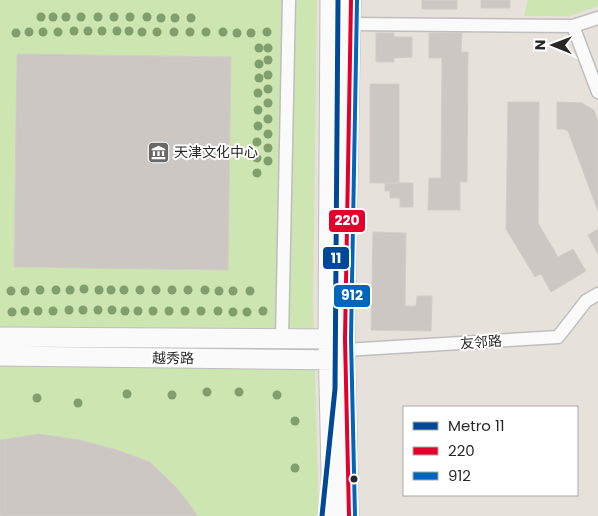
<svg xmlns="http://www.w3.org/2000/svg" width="598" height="516" font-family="Poppins,'Noto Sans SC',sans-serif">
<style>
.park{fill:#cce5b1}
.building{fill:#ccc7c3;stroke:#d2cdc8}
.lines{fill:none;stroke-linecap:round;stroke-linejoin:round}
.street-casing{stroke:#bfbebe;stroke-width:15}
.secondary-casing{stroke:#bfbebe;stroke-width:21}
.street{stroke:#fbfafa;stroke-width:12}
.secondary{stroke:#fbfafa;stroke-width:19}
.bus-1-casing{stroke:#fff;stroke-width:8}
.bus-2-casing{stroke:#fff;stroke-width:8}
.bus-1{stroke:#e4002b;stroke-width:4}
.bus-2{stroke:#0065bd;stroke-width:4}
.metro-1-casing{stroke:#fff;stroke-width:9}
.metro-1{stroke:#004998;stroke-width:5}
.tree{fill:#819f6d}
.bus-dot{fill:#272727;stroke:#fff;stroke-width:2}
.labels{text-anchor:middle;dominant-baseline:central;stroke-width:4;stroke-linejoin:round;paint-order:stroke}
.poi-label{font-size:14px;fill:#272727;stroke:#fff;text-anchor:start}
.street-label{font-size:14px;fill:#272727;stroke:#fff}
.line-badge{stroke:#fff;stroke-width:2}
.badge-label{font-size:14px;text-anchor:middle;font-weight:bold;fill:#fff}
</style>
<rect width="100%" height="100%" fill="#e7e1dc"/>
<path class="park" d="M0,0H317L313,305L319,516H0Z
M528,0H598V6L570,16H524Z"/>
<path class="building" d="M422,0H457V9H422Z
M481,0H510V8H481Z
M376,33H394V37H412V57L394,58V62H376Z
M429,33H462L461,52H468L467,182H460V210H428L429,178H441L442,58H429Z
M17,54L231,57L228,270L14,267Z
M370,84H399V183H370Z
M508,102H539L538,223L558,257L573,249L586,271L551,292L541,274L535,277L506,229Z
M557,102L582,103L594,110L598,121V211L568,131L563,129H557Z
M385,183H413V207H400V198H390V191H385Z
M598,229V254L588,235Z
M373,232L406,233L405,306H416L417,296H432L431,331L371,330Z
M39,434L79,440L117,450L150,462L177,488L198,516H0V440Z"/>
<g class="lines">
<defs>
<path id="street" d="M350,24L573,26L598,18
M573,26L598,92
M282,338L289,0
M345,350L558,337L586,301L598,294"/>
<path id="secondary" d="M330,0L328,338L332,516
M0,337L339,339
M0,356L341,360
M349,516L345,339L351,0"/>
</defs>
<use href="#street" class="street-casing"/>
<use href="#secondary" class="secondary-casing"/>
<use href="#street" class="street"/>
<use href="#secondary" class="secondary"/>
<defs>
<path id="bus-1" d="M349,516L345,339L351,0"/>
<path id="bus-2" d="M355,516L351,339L357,0"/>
</defs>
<use href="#bus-1" class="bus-1-casing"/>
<use href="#bus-2" class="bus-2-casing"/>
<use href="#bus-1" class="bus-1"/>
<use href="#bus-2" class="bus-2"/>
<defs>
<path id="metro-1" d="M322,516L335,389L338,0"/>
</defs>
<use href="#metro-1" class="metro-1-casing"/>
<use href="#metro-1" class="metro-1"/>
</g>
<g class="tree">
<circle cx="41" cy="17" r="4.5"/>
<circle cx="53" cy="17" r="4.5"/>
<circle cx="66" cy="17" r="4.5"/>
<circle cx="81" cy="17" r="4.5"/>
<circle cx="98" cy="17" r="4.5"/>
<circle cx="114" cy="17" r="4.5"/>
<circle cx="130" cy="17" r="4.5"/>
<circle cx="147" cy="17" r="4.5"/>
<circle cx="161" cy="18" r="4.5"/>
<circle cx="175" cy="18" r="4.5"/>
<circle cx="191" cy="18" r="4.5"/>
<circle cx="74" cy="31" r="4.5"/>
<circle cx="88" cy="31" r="4.5"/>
<circle cx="102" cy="31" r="4.5"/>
<circle cx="117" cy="31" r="4.5"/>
<circle cx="129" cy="31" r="4.5"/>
<circle cx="29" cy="32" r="4.5"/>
<circle cx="43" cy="32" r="4.5"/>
<circle cx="58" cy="32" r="4.5"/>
<circle cx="142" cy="32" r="4.5"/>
<circle cx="157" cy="32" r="4.5"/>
<circle cx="174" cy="32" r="4.5"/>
<circle cx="190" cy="32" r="4.5"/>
<circle cx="206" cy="32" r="4.5"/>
<circle cx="223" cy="32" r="4.5"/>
<circle cx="267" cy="32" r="4.5"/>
<circle cx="16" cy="33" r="4.5"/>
<circle cx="237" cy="33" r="4.5"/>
<circle cx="251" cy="33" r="4.5"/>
<circle cx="259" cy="48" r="4.5"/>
<circle cx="268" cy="48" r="4.5"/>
<circle cx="268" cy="60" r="4.5"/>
<circle cx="259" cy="64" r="4.5"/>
<circle cx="268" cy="75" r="4.5"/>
<circle cx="259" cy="78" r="4.5"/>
<circle cx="268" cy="89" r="4.5"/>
<circle cx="258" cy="93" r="4.5"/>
<circle cx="268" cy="103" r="4.5"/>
<circle cx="258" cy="110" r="4.5"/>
<circle cx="268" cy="119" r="4.5"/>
<circle cx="258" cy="126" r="4.5"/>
<circle cx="268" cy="134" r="4.5"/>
<circle cx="257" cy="142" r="4.5"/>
<circle cx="268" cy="148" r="4.5"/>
<circle cx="257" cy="158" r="4.5"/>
<circle cx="268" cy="161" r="4.5"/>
<circle cx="257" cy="173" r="4.5"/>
<circle cx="84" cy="289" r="4.5"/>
<circle cx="40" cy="290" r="4.5"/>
<circle cx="56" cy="290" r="4.5"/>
<circle cx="70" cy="290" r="4.5"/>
<circle cx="99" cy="290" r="4.5"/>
<circle cx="111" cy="290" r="4.5"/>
<circle cx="124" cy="290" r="4.5"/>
<circle cx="140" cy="290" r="4.5"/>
<circle cx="156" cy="290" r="4.5"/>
<circle cx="172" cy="290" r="4.5"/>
<circle cx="188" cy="290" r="4.5"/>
<circle cx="205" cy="290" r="4.5"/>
<circle cx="11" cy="291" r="4.5"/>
<circle cx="25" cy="291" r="4.5"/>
<circle cx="219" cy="291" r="4.5"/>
<circle cx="233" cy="291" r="4.5"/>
<circle cx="250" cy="291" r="4.5"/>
<circle cx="69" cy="310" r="4.5"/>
<circle cx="83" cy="310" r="4.5"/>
<circle cx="98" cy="310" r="4.5"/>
<circle cx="112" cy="310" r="4.5"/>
<circle cx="25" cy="311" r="4.5"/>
<circle cx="38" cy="311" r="4.5"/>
<circle cx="53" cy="311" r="4.5"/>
<circle cx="125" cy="311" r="4.5"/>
<circle cx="138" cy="311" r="4.5"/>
<circle cx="153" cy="311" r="4.5"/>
<circle cx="169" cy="311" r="4.5"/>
<circle cx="185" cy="311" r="4.5"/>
<circle cx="201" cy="311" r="4.5"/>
<circle cx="218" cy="311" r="4.5"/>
<circle cx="263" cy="311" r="4.5"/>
<circle cx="12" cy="312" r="4.5"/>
<circle cx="233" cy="312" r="4.5"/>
<circle cx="247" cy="312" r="4.5"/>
<circle cx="207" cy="392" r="4.5"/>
<circle cx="239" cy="392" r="4.5"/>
<circle cx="127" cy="394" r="4.5"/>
<circle cx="172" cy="395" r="4.5"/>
<circle cx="277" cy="395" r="4.5"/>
<circle cx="37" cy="398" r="4.5"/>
<circle cx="78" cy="403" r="4.5"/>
<circle cx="295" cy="421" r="4.5"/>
<circle cx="295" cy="468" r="4.5"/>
</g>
<defs>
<symbol id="museum-square" viewBox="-11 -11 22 22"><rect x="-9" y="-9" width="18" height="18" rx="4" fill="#6a6866" stroke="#fff"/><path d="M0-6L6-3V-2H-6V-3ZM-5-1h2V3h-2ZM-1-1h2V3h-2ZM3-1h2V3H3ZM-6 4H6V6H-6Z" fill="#fff"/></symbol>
</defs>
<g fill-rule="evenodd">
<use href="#museum-square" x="146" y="140" width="25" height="25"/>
</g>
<circle class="bus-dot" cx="354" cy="479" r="4.5"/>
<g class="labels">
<g class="poi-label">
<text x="174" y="152">天津文化中心</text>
</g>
<g class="street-label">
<text transform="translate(481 342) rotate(-4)">友邻路</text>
<text transform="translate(173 358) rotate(1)">越秀路</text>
</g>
</g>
<g class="line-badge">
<rect x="328" y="209" width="38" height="24" rx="5" fill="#e4002b"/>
<rect x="322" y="246" width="28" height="24" rx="5" fill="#004998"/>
<rect x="333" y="284" width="38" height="24" rx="5" fill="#0065bd"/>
</g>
<g class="badge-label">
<text x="347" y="225">220</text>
<text x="336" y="263">11</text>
<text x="352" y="300">912</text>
</g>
<rect x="403" y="406" width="175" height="90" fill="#ffffff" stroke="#a9a9a9"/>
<rect x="413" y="422" width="25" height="8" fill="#004998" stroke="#a9a9a9"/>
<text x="448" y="431" font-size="15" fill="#272727">Metro 11</text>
<rect x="413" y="447" width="25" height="8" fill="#e4002b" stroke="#a9a9a9"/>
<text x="448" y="456" font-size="15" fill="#272727">220</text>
<rect x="413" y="472" width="25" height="8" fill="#0065bd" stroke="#a9a9a9"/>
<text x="448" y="481" font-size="15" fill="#272727">912</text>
<g transform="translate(553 45) rotate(271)" stroke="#ffffff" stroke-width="4" paint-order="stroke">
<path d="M0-4L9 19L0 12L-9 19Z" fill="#272727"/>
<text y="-8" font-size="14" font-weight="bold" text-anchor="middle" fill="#272727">N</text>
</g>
</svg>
